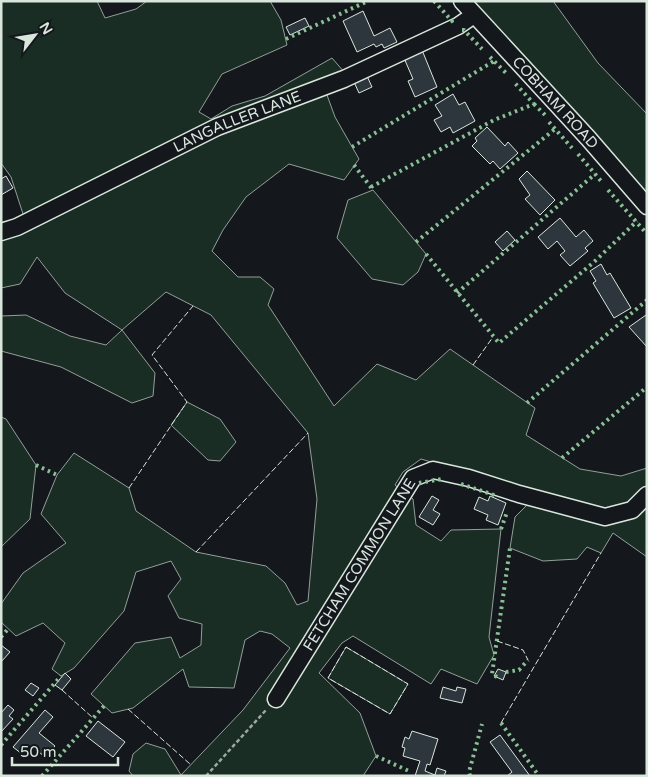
<svg xmlns="http://www.w3.org/2000/svg" width="648" height="777" font-family="'Varela Round',sans-serif">
<style>
.green{fill:#1a2d24;stroke:#939e99}
.building{fill:#2c363c;stroke:#d8e6dc}
.lines{fill:none;stroke-linecap:round;stroke-linejoin:round}
.minor-casing{stroke:#d8e6dc;stroke-width:19}
.path{stroke:#9da8a2;stroke-width:2.5;stroke-dasharray:4 2.5;stroke-linecap:butt}
.minor{stroke:#14181c;stroke-width:16}
.hedge{stroke:#8ac095;stroke-width:4;stroke-dasharray:2.5 4;stroke-linecap:butt}
.fence{stroke:#d8e6dc;stroke-width:1;stroke-dasharray:6 2.5;stroke-linecap:butt}
.labels{text-anchor:middle;dominant-baseline:central;stroke-width:4;stroke-linejoin:round;paint-order:stroke}
.street-label{font-size:15px;fill:#d8e6dc;stroke:#14181c}
</style>
<rect width="100%" height="100%" fill="#14181c"/>
<path class="green" d="M1,1H97L105,18L136,9L147,1H270L281,20L287,45L222,74L199,112L211,119L232,106L265,96L332,58L345,73L323,84L335,117L359,159L344,180L289,164L246,197L223,230L212,251L238,277H260L274,289L268,305L334,406L377,364L416,380L450,349L535,408L526,435L580,469L621,476L647,468V557L613,533L601,553L587,547L577,559L543,561L510,548L515,517L527,505L545,506L614,524L618,507L601,512L421,459L403,472L395,485L413,499L416,525L441,541L451,530L501,529L489,637L494,655L477,684L441,669L431,684L353,636L342,643L319,673L360,713L376,756L363,776H133L129,771L133,754L146,743L165,749L181,775L243,710L290,648L272,634L260,631L245,640L234,688L189,687L183,669L133,708L112,713L91,694L135,643L171,637L180,658L201,645L202,624L179,618L168,596L181,579L171,561L136,572L124,611L74,668L61,676L52,669L65,643L43,623L16,636L1,622V604L23,573L66,543L41,514L57,475L74,453L129,488L136,511L196,552L266,566L285,583L297,605L308,601L317,499L308,433L211,315L166,292L122,330L155,373L153,396L132,403L61,367L1,351V316L26,315L70,336L106,345L122,330L65,293L37,257L20,284L1,288V226L24,217L11,177L1,163Z
M469,1H553L598,63L647,114V199Z
M373,190L426,254L418,272L403,285L372,279L337,238L348,200Z
M187,402L220,419L236,442L220,461L208,460L171,425Z
M1,417L6,419L36,465L30,519L1,547Z
M346,647L408,684L390,714L328,678Z"/>
<path class="building" d="M363,11L374,36L390,28L397,42L384,48L382,44L376,47L374,44L357,52L343,21Z
M305,18L309,26L290,35L286,27Z
M422,50L437,87L415,97L408,81L413,79L404,58Z
M367,76L372,87L359,93L354,82Z
M453,94L459,105L465,102L475,121L453,133L450,127L441,132L434,120L442,116L435,105Z
M487,127L505,146L508,142L518,153L500,169L493,161L490,164L472,146L477,141L475,138Z
M527,171L555,200L540,215L525,199L530,195L519,179Z
M6,176L13,188L1,195V179Z
M560,218L576,237L584,230L593,241L585,248L588,251L570,266L560,255L565,251L557,241L548,249L538,237Z
M507,231L515,240L503,251L495,242Z
M601,264L607,275L610,273L631,308L614,318L593,283L596,281L590,271Z
M646,315L647,316V347L629,327Z
M432,496L439,500L433,510L440,514L433,525L419,517Z
M490,496L506,503L498,525L486,520L488,515L474,509L479,497L488,501Z
M1,645L10,652L1,662Z
M498,669L506,672L503,680L494,676Z
M65,673L71,679L62,690L55,685Z
M31,683L39,688L33,696L25,690Z
M443,687L456,691L457,687L466,689L462,703L440,698Z
M8,705L14,710L9,716L13,719L1,732V713Z
M45,710L53,717L39,733L55,746L45,757L34,748L32,751L28,747L22,754L13,747Z
M98,721L125,742L113,757L86,736Z
M412,731L438,739L430,765L427,764L425,771L435,775L437,768L446,771L444,776H415L420,761L403,756L405,748L402,747L405,737L409,739Z
M500,735L530,776H507L512,772L490,742Z"/>
<g class="lines">
<defs>
<g id="minor">
<path id="s1" d="M462,1L588,138L647,206"/>
<path id="s2" d="M1,232L17,227L217,127L344,79L458,26L474,15"/>
<path id="s3" d="M276,699L413,478L433,470L469,478L519,494L605,517L632,510L647,495"/>
</g>
</defs>
<use href="#minor" class="minor-casing"/>
<path class="path" d="M206,776L266,710"/>
<use href="#minor" class="minor"/>
<path class="hedge" d="M434,1L452,21L448,23
M462,30H464L482,49
M286,39L368,1
M490,57L507,74
M534,104L545,115
M549,122L572,148
M352,147L494,61
M578,154L601,181
M354,165L373,190
M371,187L494,120L534,104L513,81
M608,190L647,234
M416,242L555,129
M426,254L499,343L595,261L637,221
M457,293L595,174
M527,403L647,300
M562,458L647,387
M36,465L57,475
M419,483L442,479
M461,484L497,496
M501,529L507,512
M1,637L8,629
M506,672L519,670L528,660
M497,677L492,674L510,548
M501,723L539,776
M1,745L61,676
M376,756L409,771
M42,776L104,706
M470,776L469,772L482,724"/>
<path class="fence" d="M473,365L493,337
M129,488L187,402L152,355L193,306
M196,552L308,433
M497,641L523,650L528,660
M346,647L408,684L390,714L328,678Z
M62,690L93,718
M128,709L190,764
M501,723L601,553"/>
</g>
<g class="labels">
<g class="street-label">
<text stroke="none"><textPath href="#s1" startOffset="138">COBHAM ROAD</textPath></text>
<text stroke="none"><textPath href="#s2" startOffset="261">LANGALLER LANE</textPath></text>
<text stroke="none"><textPath href="#s3" startOffset="158">FETCHAM COMMON LANE</textPath></text>
</g>
</g>
<rect width="648" height="777" fill="none" stroke="#d8e6dc" stroke-width="5"/>
<g transform="translate(35 35) rotate(59)" stroke="#14181c" stroke-width="4" paint-order="stroke">
<path d="M0-4L9 19L0 12L-9 19Z" fill="#d8e6dc"/>
<text y="-8" font-size="14" font-weight="bold" text-anchor="middle" fill="#d8e6dc">N</text>
</g>
<path d="M12 757v8h106v-8" fill="none" stroke="#d8e6dc" stroke-width="2.5"/>
<text x="20" y="757" font-size="15" fill="#d8e6dc" stroke="#14181c" stroke-width="4" paint-order="stroke">50 m</text>
</svg>
